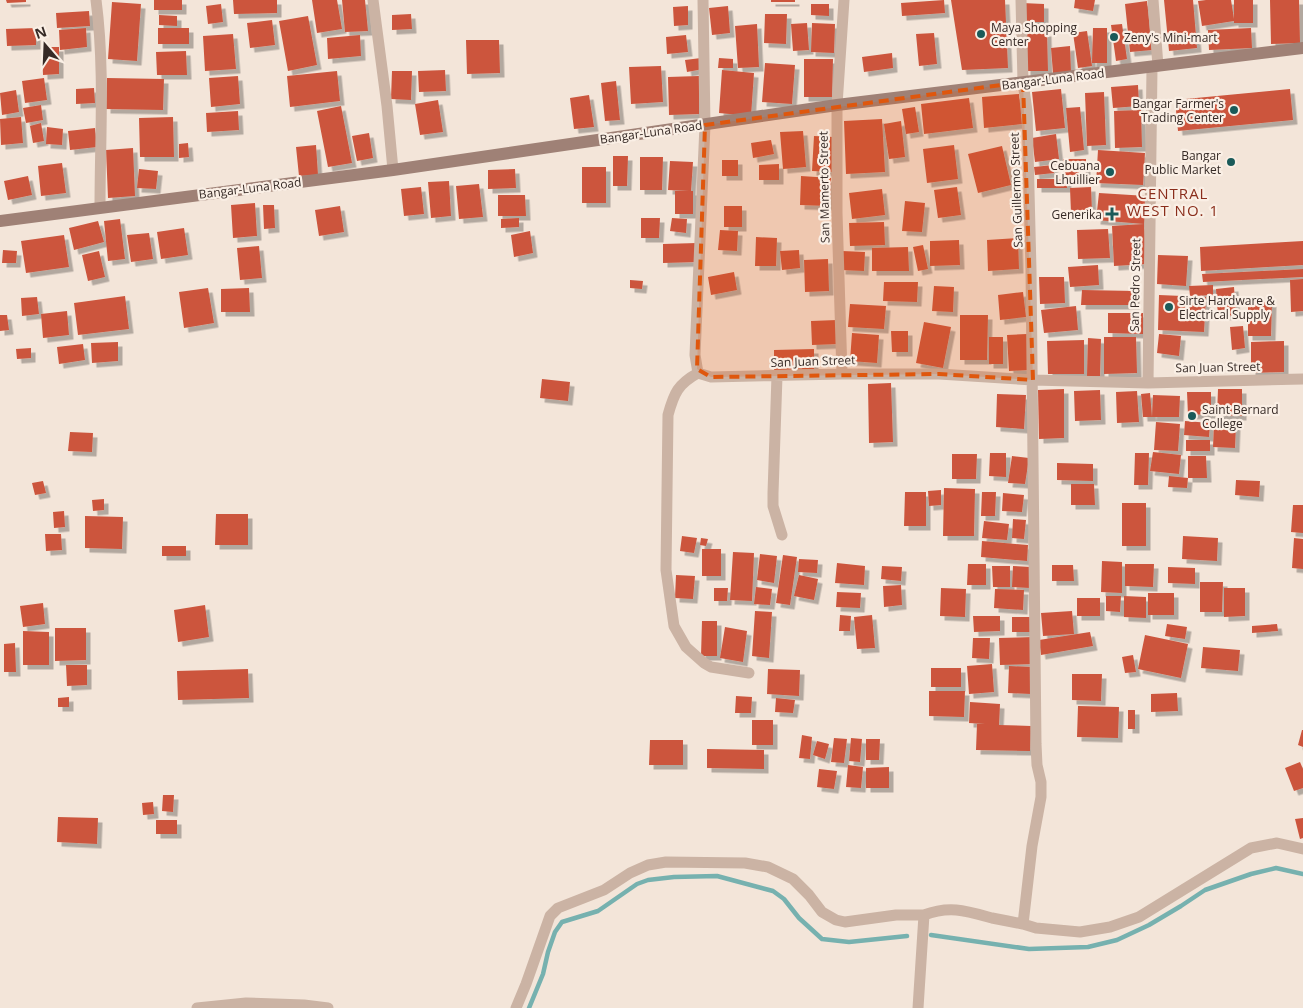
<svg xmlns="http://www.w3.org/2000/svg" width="1303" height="1008" font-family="'Open Sans',sans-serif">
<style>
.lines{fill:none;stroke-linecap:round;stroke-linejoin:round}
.stream{stroke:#76b1af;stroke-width:4.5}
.building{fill:#cc553d;filter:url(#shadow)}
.minor{stroke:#cbb3a4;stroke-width:11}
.secondary{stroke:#9f8176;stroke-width:12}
.marked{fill:#df570d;fill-opacity:0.2;stroke:#df570d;stroke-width:4;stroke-dasharray:10 6;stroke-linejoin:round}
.poi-dot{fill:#1a5a59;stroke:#faefe5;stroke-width:2}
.labels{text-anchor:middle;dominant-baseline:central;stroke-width:4.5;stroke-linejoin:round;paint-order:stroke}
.poi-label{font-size:12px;fill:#362a26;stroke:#faefe5;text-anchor:start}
.street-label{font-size:12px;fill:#362a26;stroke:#faefe5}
.quarter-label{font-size:15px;letter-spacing:1px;fill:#8a2d1b;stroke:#faefe5}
</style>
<defs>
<filter id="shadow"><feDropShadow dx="4.5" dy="4.5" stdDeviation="0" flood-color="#0004"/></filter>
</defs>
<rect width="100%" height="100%" fill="#f3e5d9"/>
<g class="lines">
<path class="stream" d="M931,935L1029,949L1088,947L1117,940L1149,925L1181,906L1205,890L1251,874L1276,868L1303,874
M529,1008L543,974L548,952L555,932L562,922L598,911L637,884L648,880L674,877L717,876L773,891L784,899L799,918L822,939L849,942L907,936"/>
</g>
<path class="building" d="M6,0H26V2L7,3Z
M154,0H182V10H154Z
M233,0H277V13L234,14Z
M312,0H337L342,29L317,33Z
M342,0H365L368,31L345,32Z
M771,0H795V2H771Z
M944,0L945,13L902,16L901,3Z
M951,0H1005L1008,68L962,70Z
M1075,0H1095L1093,11L1074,8Z
M1164,0H1193L1197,48L1169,51Z
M1206,0H1231L1234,19V0H1253V23H1234V21L1202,26L1198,1Z
M1270,0H1299L1300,43L1271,44Z
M1147,1L1152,50L1130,52L1125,4Z
M112,2L141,4L137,61L108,59Z
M1022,3L1044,4V22H1022Z
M221,4L223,22L208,24L206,6Z
M811,4H829V16L811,15Z
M688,6V25L674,26L673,7Z
M728,6L730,33L712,35L709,8Z
M89,11L90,26L57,28L56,13Z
M411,14L412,29L392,30V15Z
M765,14H787L786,44L764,43Z
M159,15L177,16V26L159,25Z
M308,16L317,65L288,71L279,21Z
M272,20L275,45L250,48L247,23Z
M807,23L809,50L793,51L791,24Z
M812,23L835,24L834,53L811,52Z
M757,24L759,67L738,68L735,26Z
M1122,24L1127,59L1116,61L1111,25Z
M36,28V45L7,46L6,29Z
M86,28L87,47L60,50L59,30Z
M158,28H189V44H158Z
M1093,28H1107V63H1092Z
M1251,28L1252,48L1209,50L1208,30Z
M1087,31L1092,66L1078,68L1073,33Z
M1047,32L1048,71H1026L1025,33Z
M934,33L937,64L919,66L916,34Z
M233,34L236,69L205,71L203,36Z
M360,35L361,56L328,59L327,38Z
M686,35L688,52L667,54L666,37Z
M466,40H499L500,73L467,74Z
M1070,46L1071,72L1053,73L1051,48Z
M42,47H59V74L43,75Z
M186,51L187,75H157L156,52Z
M892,53L893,68L864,72L862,57Z
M701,58L703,69L687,72L685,60Z
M719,58L733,59V68H718Z
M804,59H833L832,97H804Z
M765,63L795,65L792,104L762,102Z
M661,66L663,102L631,104L629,67Z
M445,70L446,91L419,92L418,71Z
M722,70L754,73L751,116L719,113Z
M337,71L340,101L290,107L287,76Z
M392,71H412L411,100L391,99Z
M238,76L240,104L211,107L209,78Z
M699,76V114L669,115L668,77Z
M44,78L47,100L25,103L22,81Z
M107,78L164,79L163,110L106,109Z
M616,81L620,120L605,121L601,83Z
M1138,85L1139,106L1113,108L1111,87Z
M94,88L95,103L76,104V89Z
M1061,89L1065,128L1036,131L1032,92Z
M1290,89L1293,120L1178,131L1175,100Z
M16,90L19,112L2,115L0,93Z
M1104,92L1106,145L1087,146L1085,93Z
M1019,94L1022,124L984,128L982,97Z
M589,95L594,127L574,129L570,98Z
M969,98L973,128L924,134L921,104Z
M438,100L443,132L420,135L415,104Z
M41,105L43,120L26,123L23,108Z
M341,106L352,163L328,167L317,111Z
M915,107L919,132L906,134L902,109Z
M1080,107L1084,150L1070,152L1066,108Z
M1141,110L1142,147L1115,148L1114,111Z
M238,111L239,130L207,132L206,113Z
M21,117L23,143L1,145L0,119Z
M173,117L174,157H140L139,118Z
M882,119L885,172L846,174L844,121Z
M901,121L905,157L889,159L884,124Z
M41,123L44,141L33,143L30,126Z
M47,127L63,129L62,145L46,144Z
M95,128L97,147L70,150L68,131Z
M803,131L806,167L783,169L780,132Z
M369,133L373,158L357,161L352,136Z
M1056,134L1059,159L1035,162L1032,138Z
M814,136L834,137L832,172L812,171Z
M771,140L774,154L753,158L751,143Z
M188,143L189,157L179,158V144Z
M316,145L318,175L299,176L296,147Z
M954,145L958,179L927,183L923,149Z
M1002,146L1011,185L978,193L968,154Z
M133,148L135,196L108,198L106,150Z
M1098,150L1145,153L1143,185L1096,183Z
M613,156H628L627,186H613Z
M640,157H663L662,190H640Z
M1063,159H1086V177L1063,178Z
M722,160H738V176H722Z
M670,161L693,162L691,191H693V214H675V191H689L668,190Z
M62,163L66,193L41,196L38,166Z
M779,164V180H759V165Z
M1053,165L1054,173L1035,175L1034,167Z
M582,167H606V203H582Z
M139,169L158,171L156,189L137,188Z
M515,169L516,188L488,189V170Z
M28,176L32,195L8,200L4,181Z
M801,176L831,178L830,206L800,205Z
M1037,179H1067V188H1037Z
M449,181L451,216L431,218L428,182Z
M479,184L483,217L459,219L456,186Z
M421,187L424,214L404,216L401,189Z
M957,187L961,215L938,218L934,190Z
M1091,187L1092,212L1071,213L1070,188Z
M882,189L885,215L852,219L849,193Z
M1099,193L1147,196L1144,224L1096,220Z
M498,195H525L526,216H498Z
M905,201L925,203L922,232L902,231Z
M255,203L257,236L233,238L231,205Z
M263,205H274L275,228L264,229Z
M340,206L344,232L319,236L315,210Z
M724,206H742V227H724Z
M519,218V227L501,228V219Z
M641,218H660L659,238H641Z
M672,218L687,219L686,233L670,231Z
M120,219L125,259L108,261L104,221Z
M98,221L104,242L74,250L69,228Z
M884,222L885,245L850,246L849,223Z
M1144,224L1146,264L1114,266L1112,226Z
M184,228L188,255L161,259L157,232Z
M1108,229L1110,258L1078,259L1077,230Z
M720,230L738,231L737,251L718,250Z
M530,231L533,253L514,257L511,235Z
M149,233L153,259L131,262L127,235Z
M64,235L69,267L26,273L21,241Z
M756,237L777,238L776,266H755Z
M1018,238L1019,269L988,271L987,240Z
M959,240L960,265L930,266V241Z
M1303,241V265L1201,271L1200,247Z
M697,243V262L663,263V244Z
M923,245L928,269L918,271L913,247Z
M259,246L262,278L240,280L237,248Z
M908,247L909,271H872V248Z
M3,250L17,251L16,263H2Z
M799,250L800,268L782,270L780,251Z
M99,251L105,277L88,281L82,255Z
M842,251L865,252L864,271L841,270Z
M1158,255L1188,256L1186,286L1157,284Z
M828,259L829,291L805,292L804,260Z
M1098,265L1099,285L1070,287L1068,267Z
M1303,269V277L1203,282L1202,274Z
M734,272L737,290L711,295L708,277Z
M1039,277H1064L1065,303L1040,304Z
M1303,279V311L1291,312L1290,280Z
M630,280L643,281L642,289L630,288Z
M884,282H918L917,302L883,301Z
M1213,285V295L1190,296L1189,286Z
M934,286L954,287L953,312L932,311Z
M1234,287L1236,315L1218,316L1216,289Z
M208,288L214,323L184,328L179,292Z
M249,288L250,312H221V289Z
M1082,290L1135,291V305H1081Z
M1023,292L1026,317L1000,320L998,295Z
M1159,295L1206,297L1204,332L1158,330Z
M125,296L129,329L78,335L74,303Z
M37,297L39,314L22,316L21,298Z
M1248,302H1272L1271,336H1248Z
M850,304L886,306L884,329L848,327Z
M1076,306L1078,330L1044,333L1041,310Z
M67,311L69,335L43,338L41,314Z
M1108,313H1143V334L1108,333Z
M0,315H7L9,330L0,331Z
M960,315H988L987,360H960Z
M837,320L838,344L812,345L811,321Z
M924,322L951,327L943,368L916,363Z
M1243,326L1245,348L1232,350L1230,327Z
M891,331H908V352H892Z
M852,333L879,335L877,363L850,361Z
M1027,334L1029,370L1009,371L1007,335Z
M1159,334L1181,336L1179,356L1157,353Z
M989,337H1003V364H989Z
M1104,337H1136L1137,373L1104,374Z
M1088,338L1101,339L1100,376H1087Z
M1084,340V374H1048L1047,341Z
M1284,341V372L1251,373V342Z
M118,342V361L92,363L91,343Z
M83,344L85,360L59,364L57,347Z
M31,348V358L17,359L16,349Z
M814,349V369L774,370V350Z
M542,379L570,382L568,401L540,398Z
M891,383L893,442L869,443L868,384Z
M1064,389V438L1039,439L1038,390Z
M1218,389H1242V416L1217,415Z
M1100,390L1101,420L1075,421L1074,391Z
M1137,391L1139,422L1117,423L1116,392Z
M1187,392H1211V414L1188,415Z
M1150,393L1152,417H1143L1141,394Z
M997,394L1026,395L1024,429L996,427Z
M1153,395L1180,396L1179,417H1152Z
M1185,421L1210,423L1209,437L1184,435Z
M1156,422L1180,424L1178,451L1154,450Z
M1214,423L1236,424L1235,448L1213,447Z
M70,432L93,433L92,452L68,451Z
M1186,440H1210V451H1186Z
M1153,452L1181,455L1179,474L1150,471Z
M990,453H1006V477L989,476Z
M1135,453H1149L1148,485H1134Z
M952,454H977L976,479H952Z
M1012,456L1029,458L1025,484L1008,483Z
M1188,456H1206L1207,478H1188Z
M1057,463L1093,464V481L1057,480Z
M1169,476L1188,478L1187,488L1168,487Z
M1236,480L1260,481L1259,497L1235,495Z
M43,481L46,493L35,495L32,483Z
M1071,484H1094L1095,505H1071Z
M944,488L975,489L974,536H943Z
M941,490V505L929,506L928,491Z
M905,492H926V526H904Z
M982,492H996L995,516H981Z
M1003,493L1024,495L1022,512L1002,511Z
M104,499V510L93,511L92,500Z
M1122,503H1146V546H1122Z
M1293,505H1303V533L1291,532Z
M64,511L65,527L54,528L53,512Z
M216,514H248V545H215Z
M85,516L123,517L122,549L85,548Z
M1013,519L1026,520L1024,539L1012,538Z
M984,521L1009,524L1007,540L982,538Z
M45,534H61L62,550L46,551Z
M682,536L697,538L694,553L680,551Z
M1183,536L1218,538L1217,561L1182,559Z
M701,538L708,539L706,546L700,545Z
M1294,538L1303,539V569L1292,568Z
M982,541L1028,545L1027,561L981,557Z
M162,546H186V556H162Z
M702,549H721V576H702Z
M733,552L754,553L752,601L730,600Z
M760,554L777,556L774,583L757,580Z
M783,555L797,557L790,605L776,603Z
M799,559L818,560L817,573L798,572Z
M1102,561L1122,562V593L1101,592Z
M837,563L865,566L864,585L835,583Z
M968,564H986V585H967Z
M1125,564H1154L1153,587L1125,586Z
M1052,565H1073L1074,581H1052Z
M882,566L902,567L901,581L881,579Z
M992,566H1010V587H993Z
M1013,566L1031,567L1030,588L1012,587Z
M1168,567L1195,568V584L1168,583Z
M676,575L695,576L693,599L675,598Z
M799,575L818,579L814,600L794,596Z
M1200,582H1223L1222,612H1200Z
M901,585L902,605L884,607L883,586Z
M756,587L772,589L770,605L754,604Z
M714,588H728L727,601H714Z
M941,588L966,589L965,617L940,616Z
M1224,588H1245V616L1224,617Z
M995,589L1024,590L1023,610L994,608Z
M837,592L861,593L860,608L836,607Z
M1148,593H1174V615H1148Z
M1106,596H1121L1120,612L1106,611Z
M1124,596L1146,597V618L1124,617Z
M1077,598H1100V616H1077Z
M43,603L45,624L23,627L20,606Z
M205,605L209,637L178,642L174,610Z
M755,611L772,612L769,658L752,656Z
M1072,611L1074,634L1043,636L1041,613Z
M840,615L851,616L850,631H839Z
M872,615L875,648L857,649L854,617Z
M973,616H1000V631L974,632Z
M1012,617H1030V632H1012Z
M702,621H717V656H701Z
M1167,624L1187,627L1185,639L1165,636Z
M1277,624L1278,631L1252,633V626Z
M725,627L747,631L743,662L720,658Z
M55,628H86V660L55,661Z
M23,631L49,632V665H23Z
M1090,632L1093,646L1041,655L1039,640Z
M1145,635L1188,644L1181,678L1138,669Z
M1033,637L1034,664L1000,665L999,638Z
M973,638H990L989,659L972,658Z
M15,643L16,672H4V644Z
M1203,647L1240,650L1238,671L1201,668Z
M1133,655L1136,672L1125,673L1122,657Z
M992,664L994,692L969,694L967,666Z
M66,665H87V685L67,686Z
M1009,666L1032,667L1031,694L1008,693Z
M931,668H961V687H931Z
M248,669L249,698L178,700L177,671Z
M768,669L800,670L799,696L767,694Z
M1072,674H1102L1101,701L1072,700Z
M929,691H965L964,717L929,716Z
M1177,693L1178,711L1151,712V694Z
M736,696L752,697L751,713H735Z
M69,697V707H58V698Z
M776,698L795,700L793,713L775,712Z
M970,702L1000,704L999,725L1031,726L1030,751L976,750L977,724H985L969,723Z
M1078,706L1119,707L1118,738L1077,737Z
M1128,710H1135V729H1128Z
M752,720H773V745H752Z
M1302,730H1303V747L1298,745Z
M802,735L812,737L810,759L799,758Z
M834,738L847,739L844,763L831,762Z
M851,738L862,739L860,762L849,761Z
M866,739H880L879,760H866Z
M650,740H683V765H649Z
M817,741L829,744L825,759L813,755Z
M707,749L764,750V769L707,768Z
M1300,762L1303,769V788L1294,791L1285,768Z
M848,765L863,767L861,788L846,787Z
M889,767V788H866V768Z
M819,769L837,771L834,789L817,787Z
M163,795H174L173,812L162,811Z
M153,802L154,814L143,815L142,803Z
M58,817L98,818L97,844L57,842Z
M1303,818V838L1300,839L1295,819Z
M156,820H177V834H156Z"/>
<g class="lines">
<path class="minor" d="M96,0C105,68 100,138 100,207
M373,0L387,106L393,170
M703,0L705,125L695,355L698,373L711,377L842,374H939L1033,380L1148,383L1303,379
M1153,0L1158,66
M698,373C678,384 674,393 668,415L666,570L674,626L686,647L704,663L711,667L749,673
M842,374L837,213V105L844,0
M777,376L773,493V506L782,535
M1148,383L1152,67
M1023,924L1036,928L1080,932L1110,927L1139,917L1251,848L1277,843L1303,849
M197,1008L246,1003L304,1005L328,1008
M516,1008L526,984L550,916L558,908L604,890L630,873L648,865L666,862L745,863L768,867L793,879L809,895L822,912L836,920L845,922L896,915H924
M918,1008L924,915C950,905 967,911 992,918C1002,920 1013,922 1023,924L1032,846L1041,797V782L1037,765L1036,744L1031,270L1027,111L1023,82L1021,0"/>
<path class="secondary" d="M0,221L393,170L837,105L1303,48"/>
</g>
<path class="marked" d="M1023,82L1033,380L939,374L711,377L697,369L705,125Z"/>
<g class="poi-dot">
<circle cx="981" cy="34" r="5"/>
<circle cx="1114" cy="37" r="5"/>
<circle cx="1234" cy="110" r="5"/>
<circle cx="1231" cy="162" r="5"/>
<circle cx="1110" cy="172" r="5"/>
<path d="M1109.5 206.5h5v5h5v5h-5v5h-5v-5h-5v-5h5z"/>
<circle cx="1169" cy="307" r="5"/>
<circle cx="1192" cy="416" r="5"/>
</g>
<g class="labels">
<g class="poi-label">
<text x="991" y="27">Maya Shopping<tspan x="991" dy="14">Center</tspan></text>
<text x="1124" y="37">Zeny's Mini-mart</text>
<text x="1224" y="103" text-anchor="end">Bangar Farmer's<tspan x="1224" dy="14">Trading Center</tspan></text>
<text x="1221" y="155" text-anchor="end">Bangar<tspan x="1221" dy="14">Public Market</tspan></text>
<text x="1100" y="165" text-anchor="end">Cebuana<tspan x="1100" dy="14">Lhuillier</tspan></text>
<text x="1102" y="214" text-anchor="end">Generika</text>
<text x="1179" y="300">Sirte Hardware &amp;<tspan x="1179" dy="14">Electrical Supply</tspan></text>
<text x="1202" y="409">Saint Bernard<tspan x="1202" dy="14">College</tspan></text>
</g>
<g class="street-label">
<text transform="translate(1053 79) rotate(-7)">Bangar-Luna Road</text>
<text transform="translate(651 132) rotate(-8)">Bangar-Luna Road</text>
<text transform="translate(824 187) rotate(-91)">San Mamerto Street</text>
<text transform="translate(250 188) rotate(-7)">Bangar-Luna Road</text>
<text transform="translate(1016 190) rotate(-92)">San Guillermo Street</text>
<text transform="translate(1135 285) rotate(-89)">San Pedro Street</text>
<text transform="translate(813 361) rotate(-2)">San Juan Street</text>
<text transform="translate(1218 367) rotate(-1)">San Juan Street</text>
</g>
<g class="quarter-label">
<text x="1173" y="193">CENTRAL<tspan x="1173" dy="17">WEST NO. 1</tspan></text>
</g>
</g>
<g transform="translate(45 45) rotate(341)" stroke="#faefe5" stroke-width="4" paint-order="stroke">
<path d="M0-4L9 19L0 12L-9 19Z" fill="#362a26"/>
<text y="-8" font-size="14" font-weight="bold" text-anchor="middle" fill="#362a26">N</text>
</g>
</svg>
